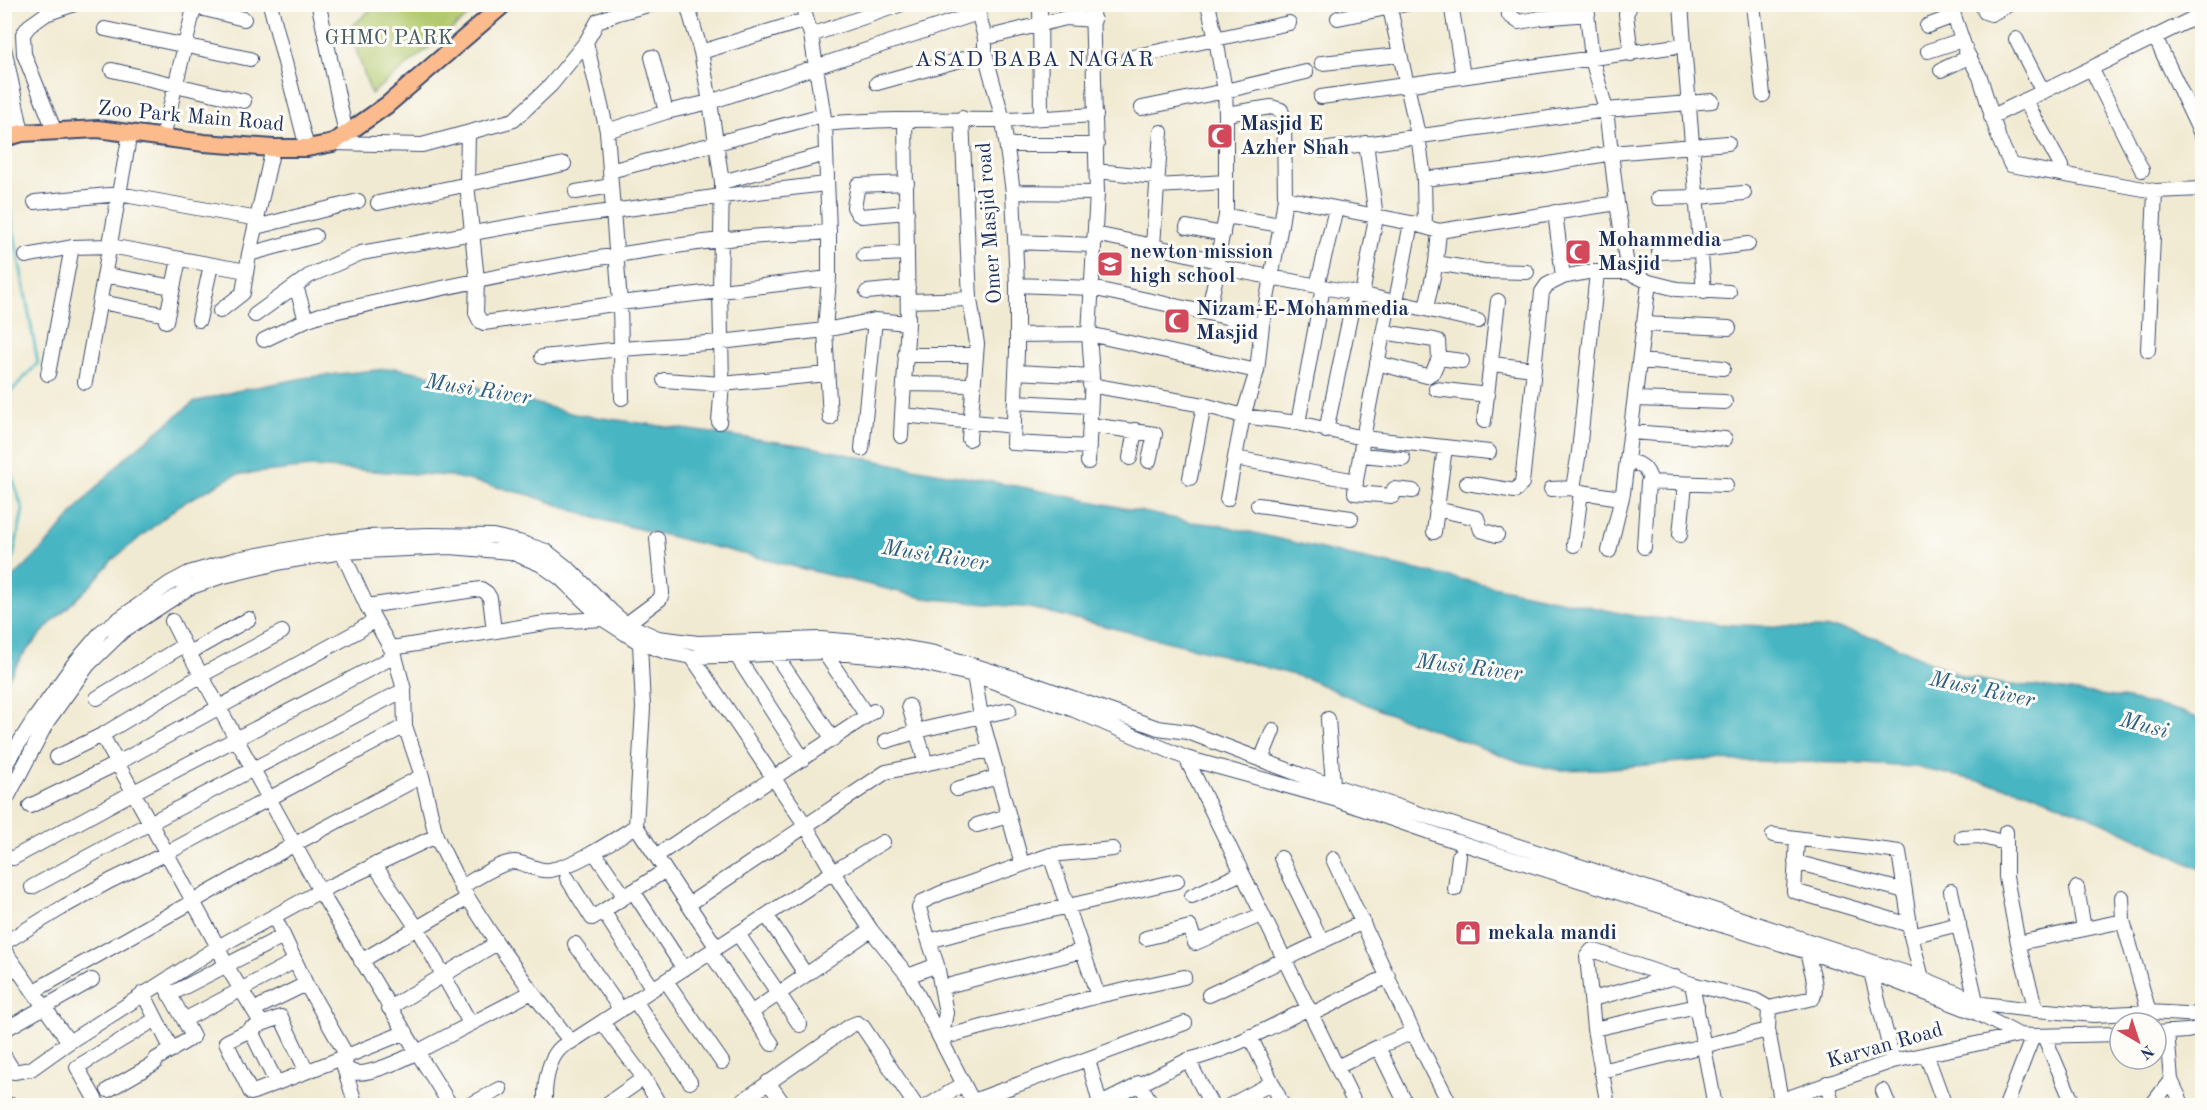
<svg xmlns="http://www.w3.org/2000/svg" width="2207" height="1110" font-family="'Old Standard TT',serif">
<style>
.green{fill:#b2c96e;stroke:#667c66;stroke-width:1.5}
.water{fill:#47b6c2;stroke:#317290;stroke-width:1.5}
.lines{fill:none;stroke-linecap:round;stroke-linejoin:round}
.stream{stroke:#47b6c2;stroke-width:3}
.minor-casing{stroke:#3b4b6f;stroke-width:16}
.major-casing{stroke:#3b4b6f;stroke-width:20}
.minor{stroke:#fff;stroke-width:14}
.major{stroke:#fbbb8d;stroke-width:16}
.labels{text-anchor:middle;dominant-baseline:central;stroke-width:6;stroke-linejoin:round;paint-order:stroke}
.park-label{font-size:21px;fill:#485d63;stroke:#fdfcf7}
.street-label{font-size:21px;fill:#1b2f5e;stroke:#fdfcf7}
.poi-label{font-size:21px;font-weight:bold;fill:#1b2f5e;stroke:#fdfcf7;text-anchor:start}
.neighbourhood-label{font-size:22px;letter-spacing:1.5px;fill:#1b2f5e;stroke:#fdfcf7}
.water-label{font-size:22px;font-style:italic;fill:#2a5e81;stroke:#fdfcf7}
</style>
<rect width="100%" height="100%" fill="#fdfcf7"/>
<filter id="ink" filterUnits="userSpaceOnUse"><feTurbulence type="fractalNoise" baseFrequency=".0167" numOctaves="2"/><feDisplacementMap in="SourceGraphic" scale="12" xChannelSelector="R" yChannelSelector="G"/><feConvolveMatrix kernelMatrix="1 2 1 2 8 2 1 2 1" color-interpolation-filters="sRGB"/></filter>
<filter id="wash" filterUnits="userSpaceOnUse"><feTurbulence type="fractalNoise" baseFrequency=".008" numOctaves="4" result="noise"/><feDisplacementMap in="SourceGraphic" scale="24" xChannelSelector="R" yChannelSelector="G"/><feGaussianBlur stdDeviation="1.35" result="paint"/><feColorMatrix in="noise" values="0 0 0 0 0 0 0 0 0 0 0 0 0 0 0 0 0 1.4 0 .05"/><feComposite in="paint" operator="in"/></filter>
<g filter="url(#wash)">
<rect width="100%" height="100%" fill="#f1ead2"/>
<path class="green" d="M377,4H482V5L371,94L349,29Z"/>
<path class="water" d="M396,368L436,376L574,414L807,446L907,467L1027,488L1191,522L1220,525L1351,556L1634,616L1718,624L1840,629L1877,638L1964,677L2006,685L2035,686L2128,699L2180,711L2202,720V870L2103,822L2029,792L1915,767L1848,763L1704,760L1601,769L1558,770L1520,762L1382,711L1308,679L1207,651L1030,608L924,598L598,519L530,495L450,476L311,467L235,475L180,505L111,561L91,585L49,625L22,656L5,684V584L16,575L46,545L87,497L126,457L194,402L236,391L309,377Z"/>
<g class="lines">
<path class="stream" d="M4,179L38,363L4,399
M4,454L23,510L7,585"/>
</g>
</g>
<g filter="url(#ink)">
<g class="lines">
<defs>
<path id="minor" d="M185,4L244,19
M270,4L307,148
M687,4L701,52L710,102L722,182L720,290L722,384L719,422
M802,4L811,35L825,124L829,232V278L825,330L830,418
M976,4L985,38V53L1003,120L1013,192L1017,285V352L1013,443L1089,447
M1040,4L1041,118
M1208,4L1216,39L1225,91L1226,114V216L1217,261L1218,267
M1389,4L1418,135L1424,179L1425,227
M1451,4L1463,76
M1508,4L1509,15L1519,22L1541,18L1588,14
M1586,4L1592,59L1606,110L1617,203L1628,272
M1753,4L1763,95
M1950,4L1966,51L1980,77L1999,139L2011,165L2155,191L2202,189
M1982,4L1985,12L1991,14L2010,4
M319,6L346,134
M1338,18L1406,4
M1927,26L1954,16
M105,29L250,59
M811,35L902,4
M2155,37L2202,136
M985,38L1066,18L1094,20
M2016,39L2043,92
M586,42L607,131L620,303L622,398
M1684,45L1704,292
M4,48L22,133
M1928,51L1962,40
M701,52L806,20
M1631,54L1626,14L1631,4
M652,57L666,112
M1128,58L1289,23
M1322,63L1399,55
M2091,68L2142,170
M112,70L244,101
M1941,70L1969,57
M877,83L985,53
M1321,97L1684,45L1681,4
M2025,100L2061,166
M1142,108L1225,91L1306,72
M1226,114L1271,107L1281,110L1284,119L1285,198L1281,225L1262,325L1257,371L1243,416L1227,499
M1991,117L2202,14
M962,118L970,299L977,344L969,439
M905,120L908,323L904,384L974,385
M825,124C884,118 944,120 1004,120C1035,119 1065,117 1096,115
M607,131L666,112L710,102L978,13
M55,132L24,54L23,34L29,26L46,14L75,4
M468,133L467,184L477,280L476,313L480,321L484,323L620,303L829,278
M163,137L195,4
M333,143L422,145L514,120L551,85L586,42L598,21L618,13L652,4
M1007,145H1097
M1322,150L1606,110L1712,101
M610,171L823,115
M1097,171L1157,177
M1424,179L1538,166L1612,153L1728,143
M722,182L826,154
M1157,186L1161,132
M576,192L611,186
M1013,192L1097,193
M1285,198L1411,223L1439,231L1617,203
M1658,198L1697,197L1744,193
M35,202L119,194L258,219
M378,203L564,164
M907,212L862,216L858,214L854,207L858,185L907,183
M1555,212L1563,277
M1226,216L1281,225
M256,227L358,201
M1187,227L1223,234
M1095,234L1153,246
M1016,242L1094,245
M1659,252L1701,250L1748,244
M249,254L315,236
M864,255L906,253
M26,256L72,247L110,246L246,271
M1217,261L1153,246L1157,186L1226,182
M1436,263L1484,271L1527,272
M105,275L173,287
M1017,285L1091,288L1208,313
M1317,286L1336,209
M867,292L908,288
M1362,295L1376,217L1366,143
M908,301L970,299
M1396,301L1411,223
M101,302L167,315
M1426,308L1436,263L1439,231
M220,311L243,293L249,254L273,148
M255,315L309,276L361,253L546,220L722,196L826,184
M199,320L211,265
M306,320L320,315C452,285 585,257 720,240C756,235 793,235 829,232
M166,321L179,259
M1643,324L1729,328
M1262,325L1208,313L1218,267L1355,293L1478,321
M1383,332L1434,340L1438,341L1439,358L1462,361
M1017,335L1089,334L1257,371
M264,340L306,320L296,286
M2148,350L2155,191
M905,355H976
M542,357L621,349L721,342L825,330L875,320L908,323
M1640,361L1723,368
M1377,363L1427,376L1433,372L1439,358
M1492,364L1534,369
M1016,372L1092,376
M48,374L72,247
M664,380L722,384L827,374
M85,382L130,133
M904,384L902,415L1014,426
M1090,385L1204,405L1243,416L1298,423L1363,438L1389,302
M1436,389L1488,395
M1635,399L1725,402
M1015,402L1089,406
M1484,421L1498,301
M1298,423L1323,287
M1090,425L1155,434L1149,461
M1326,431L1355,293
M1631,432L1725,439
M901,436L902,415
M862,449L875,320
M1362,455L1403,459
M1130,458L1135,430
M1235,458L1356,481L1363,438L1489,452
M1088,462L1092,376L1089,334L1097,193L1092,4
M1627,462C1642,463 1647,468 1651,482
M1190,478L1204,405
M1356,481L1355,493L1393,496L1394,489L1413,491
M1467,483L1515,491L1522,483L1542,292L1547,285L1563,277L1588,272H1628L1649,282L1677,289L1729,292
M1551,489L1573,488L1579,452L1597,272
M1574,489L1581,492L1621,498
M1258,505L1351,518
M1436,509L1477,518L1481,530L1497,535
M1434,532L1445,447
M1680,535L1685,484
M1574,545L1581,492
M1644,547L1648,482L1726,485
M1609,551L1623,493L1649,282
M342,552L367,606L395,656L404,690L405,726L422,776L436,836L461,887L497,943L532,992L571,1042
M367,606L481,589L487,593L490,598L494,631
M172,621L184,645
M621,628L660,599L662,593L657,538
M640,643L643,708L636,826L717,948
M392,648L551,622L603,619
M824,652L867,716
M189,653L320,891L417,1052L532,992
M775,654L833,739
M736,655L803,759
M692,657L806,826L833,872L871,930L908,976L975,1106
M974,675L981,716L1022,864
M97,698L184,645L189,653L249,619
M909,706L926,764
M1328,719L1333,784
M102,735L202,675L282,632
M886,741L925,729L1009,710
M57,757L102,735L218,947L226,965L262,1024
M1186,758L1356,1106
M1261,760L1273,730
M4,767L33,721L73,665L102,631L170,583L189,573L237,559L328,542L367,537L430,535L493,536L519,542L546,551L570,570L611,611L626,624L658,638L698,643L820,639L883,644L934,653L1039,686L1158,728L1188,732L1301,775L1922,978L1983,1004L2024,1009L2094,1015L2149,1012L2202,1015
M957,789L997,777
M4,804L47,722L88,665L123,631L189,588L220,577L282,562L342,552L450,547L511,552L540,564L560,578L603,619L620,630L640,643L666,652L692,657L824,652L905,659L974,675L1074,710L1186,758L1334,799L1458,842L1871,972L1977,1013L2019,1035
M30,806L116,764L358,631L375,620
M977,825L1008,816
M2006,832V877L2018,943
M1773,835L1899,852L1910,925
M1962,837L1979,836L2006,843
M1797,839L1794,891L1910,925L1911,936
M594,852L625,897
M1050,855L1098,996
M656,856L874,711
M13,858L132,793L395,656
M1281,858L1322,942
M1333,859L1413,1032L1451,1106
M1795,862L1905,891
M374,864L417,928L470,1023
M567,878L592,918L603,911
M32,887L150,823L404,690
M461,887C474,880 501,861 515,862C527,863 537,872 550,870C576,866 614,840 636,826
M2077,888L2084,929
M1455,889L1459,856
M633,891L684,969
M1951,891L1976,1001
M1192,896L1242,873
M2122,897L2123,921
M689,904L886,772L990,750
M767,916L806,975
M275,918L306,984L347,1056L406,1032
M738,934L800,1025
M1146,938L1190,927L1195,943L1261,915
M929,941L919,908L922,902L941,893L1050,855L1113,849
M4,943L65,906L110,881L167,853L405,726
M575,944L621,1010
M4,950L69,1042
M710,952L772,1044
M361,961L468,898
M937,965L946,1013L941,1038L1098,996L1184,977
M1871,972L1893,1061
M908,976L937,965L929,941L999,922L1177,881
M1922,978L1911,936L1959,924
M666,981L722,1062
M163,982L184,1020L295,961
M1692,984L1715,1106
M943,987L1082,951
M653,989L603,911L664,871
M34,991L295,844L422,776
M143,993L172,1050
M169,995L283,936
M1209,995L1363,922
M1592,999L1675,977
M635,1001L690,1082
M261,1006L306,984
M389,1008L497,943
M1769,1008L1813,998C1819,986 1809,965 1807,951
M2036,1010L2018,943L2123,921L2149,1012
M752,1012L871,930
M1312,1014L1388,976
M602,1022L644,1078L660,1106
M250,1029L276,1082
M1594,1029L1697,1006
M4,1030L92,980
M2156,1033L2187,1031L2202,1028
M1250,1036L1283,1106
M2044,1036L2074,1106
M1378,1047L1413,1032
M1926,1054L1945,1106
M4,1056L14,1072L31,1069L69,1042L218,947L320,891L436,836
M347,1056L344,1067C347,1068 350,1071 353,1072C366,1077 405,1059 417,1052L451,1106
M1088,1059L1100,1104
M1188,1060L1212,1106
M344,1067L356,1106
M1337,1067L1378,1047L1407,1106
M306,1070L281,1017L262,1024L226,1042L251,1093L347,1056
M1601,1071L1768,1030
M2171,1080L2183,1106
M768,1082L785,1106
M1139,1083L1153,1106
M1827,1083L1833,1106
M108,1090L155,1063L156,1059L193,1037L184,1020
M1883,1091L1889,1106
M973,1101L1185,1023
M11,1105L12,1106
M99,1106L77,1067L156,1019
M468,1106L500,1089
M545,1106C544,1084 548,1049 571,1042L833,872L883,842
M604,1106L644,1078
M735,1106L850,1026L857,1023L863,1027L916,1106
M928,1106L963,1084
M1097,1106L1188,1060C1230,1050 1270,1027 1309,1008
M1229,1106L1272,1083
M1608,1106L1594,1029L1587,956L1592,950L1692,984L1755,1000L1769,1008L1768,1030L1781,1100
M1765,1106L1893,1061L2019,1035L2033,1036L2120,1034
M2006,1106L2033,1036
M2151,1106L2171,1080L2167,1032"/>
<path id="major" d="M4,138L22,133L98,129L204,143L273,148H307L333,143L387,105L504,4"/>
</defs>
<use href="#minor" class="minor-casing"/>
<use href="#major" class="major-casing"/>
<use href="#minor" class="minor"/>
<use href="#major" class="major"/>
</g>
</g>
<defs>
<symbol id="mosque-square" viewBox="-11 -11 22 22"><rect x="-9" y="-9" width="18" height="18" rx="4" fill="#d1495b" stroke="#fdfcf7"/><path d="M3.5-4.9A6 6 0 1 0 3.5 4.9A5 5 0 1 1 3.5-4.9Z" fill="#fff"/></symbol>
<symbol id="school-square" viewBox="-11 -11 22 22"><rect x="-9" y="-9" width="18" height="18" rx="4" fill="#d1495b" stroke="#fdfcf7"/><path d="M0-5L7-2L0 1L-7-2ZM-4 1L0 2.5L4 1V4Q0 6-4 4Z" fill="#fff"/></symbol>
<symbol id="shop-square" viewBox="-11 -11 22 22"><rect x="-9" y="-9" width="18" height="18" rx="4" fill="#d1495b" stroke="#fdfcf7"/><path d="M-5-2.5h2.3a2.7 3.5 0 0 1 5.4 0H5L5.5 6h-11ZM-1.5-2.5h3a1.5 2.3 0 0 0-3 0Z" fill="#fff"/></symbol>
</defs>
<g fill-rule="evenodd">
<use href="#mosque-square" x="1205" y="121" width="30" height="30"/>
<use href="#mosque-square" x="1563" y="237" width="30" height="30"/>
<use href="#school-square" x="1095" y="249" width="30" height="30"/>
<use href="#mosque-square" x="1162" y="306" width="30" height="30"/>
<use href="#shop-square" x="1453" y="918" width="30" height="30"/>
</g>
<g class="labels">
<g class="park-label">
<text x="389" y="38">GHMC PARK</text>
</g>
<g class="street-label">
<text transform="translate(191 117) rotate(5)">Zoo Park Main Road</text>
<text transform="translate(990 223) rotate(-94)">Omer Masjid road</text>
<text transform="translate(1885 1046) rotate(-16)">Karvan Road</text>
</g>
<g class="poi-label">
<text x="1240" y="124">Masjid E<tspan x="1240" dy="24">Azher Shah</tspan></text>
<text x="1598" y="240">Mohammedia<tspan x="1598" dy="24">Masjid</tspan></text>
<text x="1130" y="252">newton mission<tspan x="1130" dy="24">high school</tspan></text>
<text x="1196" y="309">Nizam-E-Mohammedia<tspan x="1196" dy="24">Masjid</tspan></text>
<text x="1488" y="933">mekala mandi</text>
</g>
<g class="neighbourhood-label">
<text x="1035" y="60">ASAD BABA NAGAR</text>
</g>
<g class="water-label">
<text transform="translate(478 390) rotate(9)">Musi River</text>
<text transform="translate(935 556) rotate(9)">Musi River</text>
<text transform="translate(1469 668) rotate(7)">Musi River</text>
<text transform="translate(1982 690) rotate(12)">Musi River</text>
<text transform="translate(2144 726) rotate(15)">Musi</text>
</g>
</g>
<rect width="2207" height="1110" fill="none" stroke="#fdfcf7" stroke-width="24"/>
<g transform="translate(2138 1041) rotate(141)"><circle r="28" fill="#fdfcf7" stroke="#a3aaba" stroke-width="1.5"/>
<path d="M0-4.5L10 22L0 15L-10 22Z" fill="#d1495b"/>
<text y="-9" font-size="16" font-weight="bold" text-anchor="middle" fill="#1b2f5e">N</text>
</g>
</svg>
